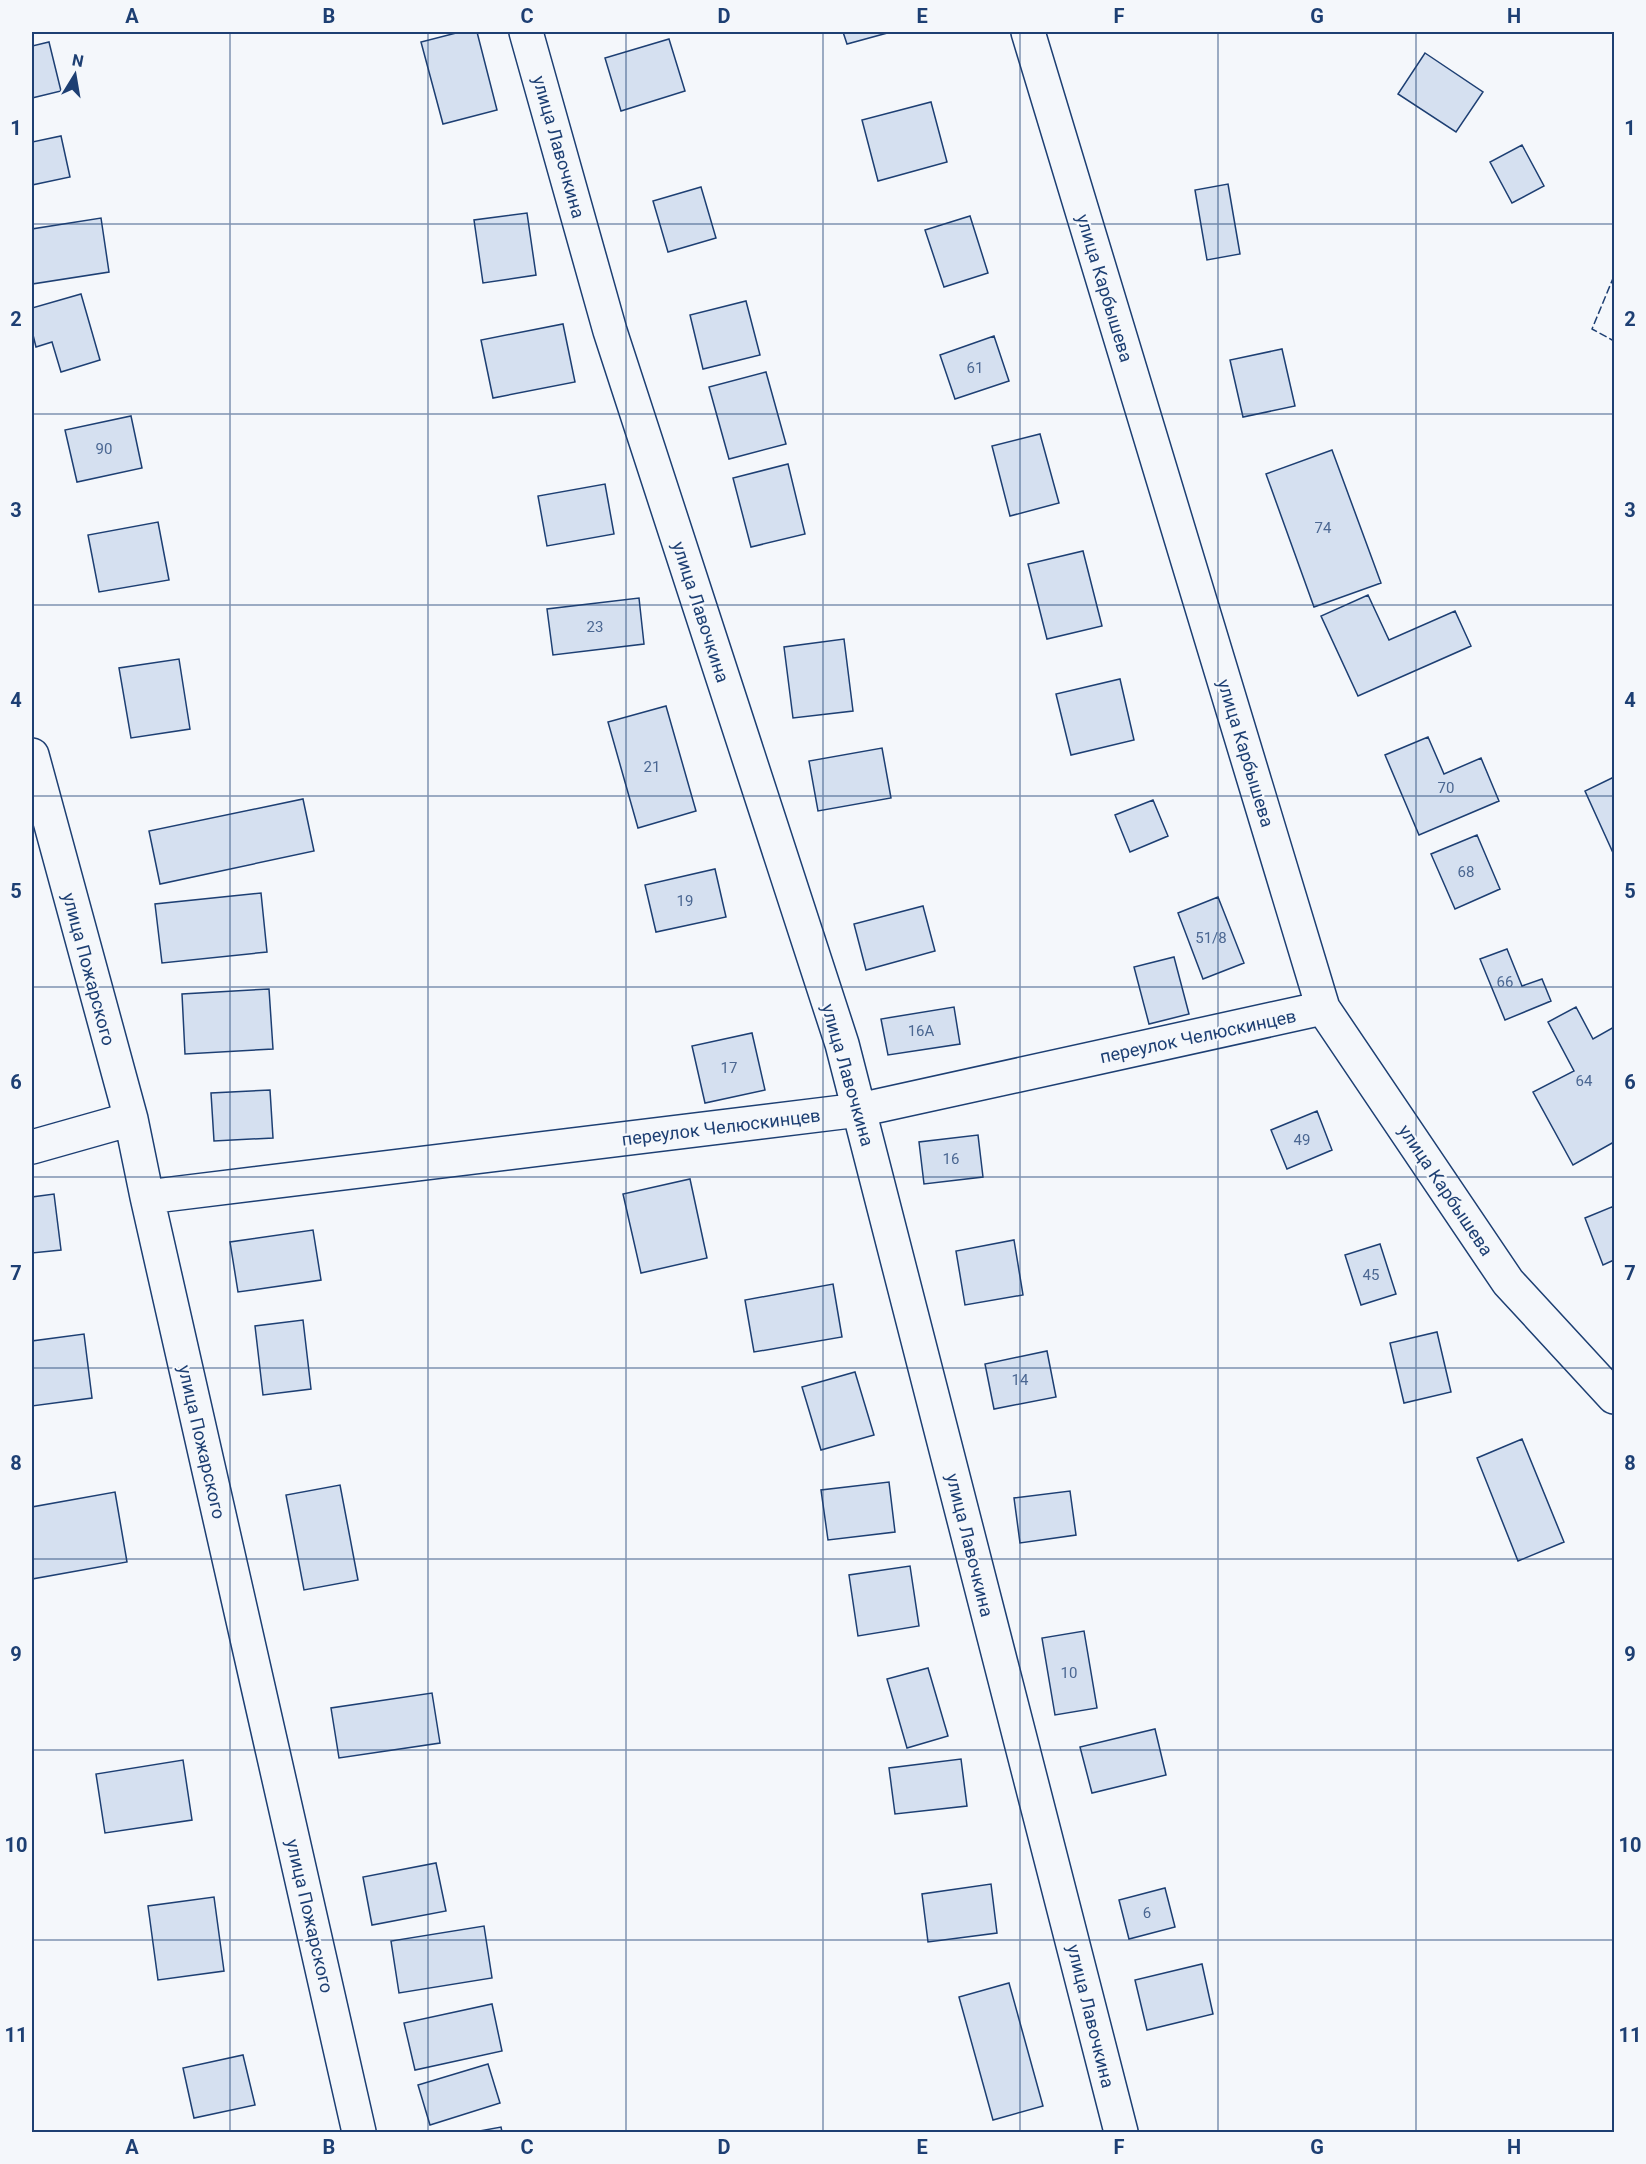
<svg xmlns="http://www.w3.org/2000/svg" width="1646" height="2164" font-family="Roboto,sans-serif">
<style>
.building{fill:#d5e0f0;stroke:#1d3f73;stroke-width:1.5}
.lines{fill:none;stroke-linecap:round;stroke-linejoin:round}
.street-casing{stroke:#1d3f73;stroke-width:36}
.street{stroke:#f4f7fb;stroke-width:33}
.fence{stroke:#1d3f73;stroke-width:1.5;stroke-dasharray:8 3;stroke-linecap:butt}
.grid{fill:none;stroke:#1d3f73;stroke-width:1.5;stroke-opacity:0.55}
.labels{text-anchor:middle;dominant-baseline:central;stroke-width:4.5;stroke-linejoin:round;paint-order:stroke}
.number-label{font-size:15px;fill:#4b6792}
.street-label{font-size:18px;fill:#1d3f73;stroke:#f4f7fb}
.neatline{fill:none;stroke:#1d3f73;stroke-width:2}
.grid-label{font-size:20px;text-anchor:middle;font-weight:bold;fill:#1d3f73}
</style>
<rect width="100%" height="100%" fill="#f4f7fb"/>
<path class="building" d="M460,32H477L497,110L443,124L421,42Z
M843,32H891L847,44Z
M669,39L685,91L621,111L605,58Z
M49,42L61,91L32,98V46Z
M1425,53L1483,92L1456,132L1398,94Z
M931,102L947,162L878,181L862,120Z
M61,136L70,177L32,185V142Z
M1522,145L1544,186L1512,203L1490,162Z
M1228,184L1240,254L1207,260L1195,190Z
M701,187L716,238L668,252L653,201Z
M527,213L536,275L483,283L474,220Z
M970,216L988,273L944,287L925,230Z
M101,218L109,272L32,284V229Z
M81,294L100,360L61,372L52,342L36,347L32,331V308Z
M746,301L760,355L703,369L690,315Z
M563,324L575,382L493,398L481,340Z
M994,336L1009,381L955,399L940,355Z
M1282,349L1295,406L1243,417L1230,360Z
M766,372L786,444L729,459L709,387Z
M131,416L142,468L77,482L65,430Z
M1040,434L1059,503L1010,516L992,446Z
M1332,450L1381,583L1314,607L1266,474Z
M788,464L805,534L751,547L733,478Z
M605,484L614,534L547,546L538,496Z
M158,522L169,580L99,592L88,535Z
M1083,551L1102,626L1047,639L1028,564Z
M1368,595L1389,640L1455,611L1471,646L1358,696L1321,616Z
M639,598L644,644L553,655L547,609Z
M844,639L853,711L793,718L784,647Z
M179,659L190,729L131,738L119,668Z
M1120,679L1134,740L1071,755L1056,694Z
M666,706L696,811L638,828L608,722Z
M1428,737L1444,774L1481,758L1499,801L1419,835L1385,755Z
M882,748L891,798L818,811L809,761Z
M1614,777V855L1585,791Z
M303,799L314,851L160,884L149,831Z
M1153,800L1168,836L1130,852L1115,815Z
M1477,835L1500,889L1455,909L1431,854Z
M715,869L726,917L656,932L645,885Z
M261,893L267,952L162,963L155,904Z
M1218,897L1244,963L1203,979L1178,913Z
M923,906L935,951L866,970L854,924Z
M1507,949L1522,986L1542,979L1551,1001L1505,1020L1480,959Z
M1174,957L1189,1014L1149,1024L1134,967Z
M269,989L273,1049L185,1054L182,994Z
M954,1007L960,1044L888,1055L881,1019Z
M1576,1007L1593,1039L1614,1027V1142L1573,1165L1533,1092L1574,1071L1548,1022Z
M752,1033L765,1090L705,1103L692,1046Z
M270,1090L273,1138L214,1141L211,1093Z
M1317,1111L1332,1150L1287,1169L1271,1130Z
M978,1135L983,1177L924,1184L919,1142Z
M690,1179L707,1258L641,1273L623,1194Z
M54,1194L61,1250L32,1253V1197Z
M1614,1206V1260L1603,1265L1585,1218Z
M313,1230L321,1280L238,1292L230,1242Z
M1014,1240L1023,1295L965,1305L956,1251Z
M1380,1244L1396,1294L1361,1305L1345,1255Z
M833,1284L842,1337L754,1352L745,1300Z
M303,1320L311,1389L263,1395L255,1326Z
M1437,1332L1451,1392L1404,1403L1390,1343Z
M84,1334L92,1398L32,1406V1341Z
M1047,1351L1056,1397L994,1409L985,1364Z
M855,1372L874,1435L821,1450L802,1387Z
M1522,1439L1564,1542L1518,1561L1477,1458Z
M889,1482L895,1532L828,1540L821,1490Z
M340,1485L358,1580L304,1590L286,1495Z
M1070,1491L1076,1535L1020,1543L1014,1498Z
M115,1492L127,1562L32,1579V1507Z
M910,1566L919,1626L858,1636L849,1575Z
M1084,1631L1097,1708L1055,1715L1042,1638Z
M928,1668L948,1736L907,1748L887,1679Z
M432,1693L440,1743L339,1758L331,1708Z
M1155,1729L1166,1775L1092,1793L1080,1747Z
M961,1759L967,1806L895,1814L889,1768Z
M183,1760L192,1820L105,1833L96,1774Z
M436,1863L446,1911L372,1925L363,1877Z
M991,1884L997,1933L928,1942L922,1894Z
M1165,1888L1175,1927L1129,1939L1119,1900Z
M214,1897L224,1971L158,1980L148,1906Z
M484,1926L492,1978L399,1993L391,1941Z
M1202,1964L1213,2014L1147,2030L1135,1980Z
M1009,1983L1043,2106L993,2120L959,1997Z
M492,2004L502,2051L415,2070L404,2023Z
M243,2055L255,2105L194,2118L183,2068Z
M488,2064L500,2103L430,2125L418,2085Z
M501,2127L502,2132H474Z"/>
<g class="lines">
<defs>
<path id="street" d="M526,32L610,331L842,1044L1121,2132
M1028,32L1323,1008L1508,1282L1614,1397
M32,755L131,1119L147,1197L359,2132
M32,1147L131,1119
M147,1197L859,1110L1323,1008"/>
</defs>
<use href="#street" class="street-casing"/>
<use href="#street" class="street"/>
<path class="fence" d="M1614,276L1592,329L1614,341"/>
</g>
<path class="grid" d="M230,32V2132M428,32V2132M626,32V2132M823,32V2132M1020,32V2132M1218,32V2132M1416,32V2132M32,224H1614M32,414H1614M32,605H1614M32,796H1614M32,987H1614M32,1177H1614M32,1368H1614M32,1559H1614M32,1750H1614M32,1940H1614"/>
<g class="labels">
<g class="number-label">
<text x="975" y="368">61</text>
<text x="104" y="449">90</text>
<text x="1323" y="528">74</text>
<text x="595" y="627">23</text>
<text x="652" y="767">21</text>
<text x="1446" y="788">70</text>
<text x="1466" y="872">68</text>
<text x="685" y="901">19</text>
<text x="1211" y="938">51/8</text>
<text x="1505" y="982">66</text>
<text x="921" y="1031">16А</text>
<text x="729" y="1068">17</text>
<text x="1584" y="1081">64</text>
<text x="1302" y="1140">49</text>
<text x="951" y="1159">16</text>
<text x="1371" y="1275">45</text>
<text x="1020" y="1380">14</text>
<text x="1069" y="1673">10</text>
<text x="1147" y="1913">6</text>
</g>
<g class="street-label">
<text transform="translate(559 147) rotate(74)">улица Лавочкина</text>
<text transform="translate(1105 288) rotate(73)">улица Карбышева</text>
<text transform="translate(701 612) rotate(72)">улица Лавочкина</text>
<text transform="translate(1246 753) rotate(73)">улица Карбышева</text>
<text transform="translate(89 969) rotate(75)">улица Пожарского</text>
<text transform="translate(1198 1036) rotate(-12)">переулок Челюскинцев</text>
<text transform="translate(848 1075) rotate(74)">улица Лавочкина</text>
<text transform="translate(721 1127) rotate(-7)">переулок Челюскинцев</text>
<text transform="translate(1446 1190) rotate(56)">улица Карбышева</text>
<text transform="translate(202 1442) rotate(77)">улица Пожарского</text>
<text transform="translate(970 1545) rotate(76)">улица Лавочкина</text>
<text transform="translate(310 1916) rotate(77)">улица Пожарского</text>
<text transform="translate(1091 2016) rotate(76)">улица Лавочкина</text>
</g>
</g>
<rect width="1646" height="2164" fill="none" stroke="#f4f7fb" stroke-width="66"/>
<g transform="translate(75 75) rotate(11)" stroke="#f4f7fb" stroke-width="4.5" paint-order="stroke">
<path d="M0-4.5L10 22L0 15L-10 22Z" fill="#1d3f73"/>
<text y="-9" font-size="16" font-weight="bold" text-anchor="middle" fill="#1d3f73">N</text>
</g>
<rect x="33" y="33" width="1580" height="2098" class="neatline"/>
<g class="grid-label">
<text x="132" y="23">A</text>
<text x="329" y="23">B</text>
<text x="527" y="23">C</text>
<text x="724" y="23">D</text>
<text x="922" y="23">E</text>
<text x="1119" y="23">F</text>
<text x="1317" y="23">G</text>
<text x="1514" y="23">H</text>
<text x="16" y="135">1</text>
<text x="1630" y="135">1</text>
<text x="16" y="326">2</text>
<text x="1630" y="326">2</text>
<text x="16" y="517">3</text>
<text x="1630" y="517">3</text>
<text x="16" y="707">4</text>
<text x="1630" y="707">4</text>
<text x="16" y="898">5</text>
<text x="1630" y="898">5</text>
<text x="16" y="1089">6</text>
<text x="1630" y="1089">6</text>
<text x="16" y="1280">7</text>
<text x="1630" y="1280">7</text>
<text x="16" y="1470">8</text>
<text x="1630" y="1470">8</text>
<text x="16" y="1661">9</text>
<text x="1630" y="1661">9</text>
<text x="16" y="1852">10</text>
<text x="1630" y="1852">10</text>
<text x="16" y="2042">11</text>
<text x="1630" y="2042">11</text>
<text x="132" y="2154">A</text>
<text x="329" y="2154">B</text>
<text x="527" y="2154">C</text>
<text x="724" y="2154">D</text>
<text x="922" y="2154">E</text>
<text x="1119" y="2154">F</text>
<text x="1317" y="2154">G</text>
<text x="1514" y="2154">H</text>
</g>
</svg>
